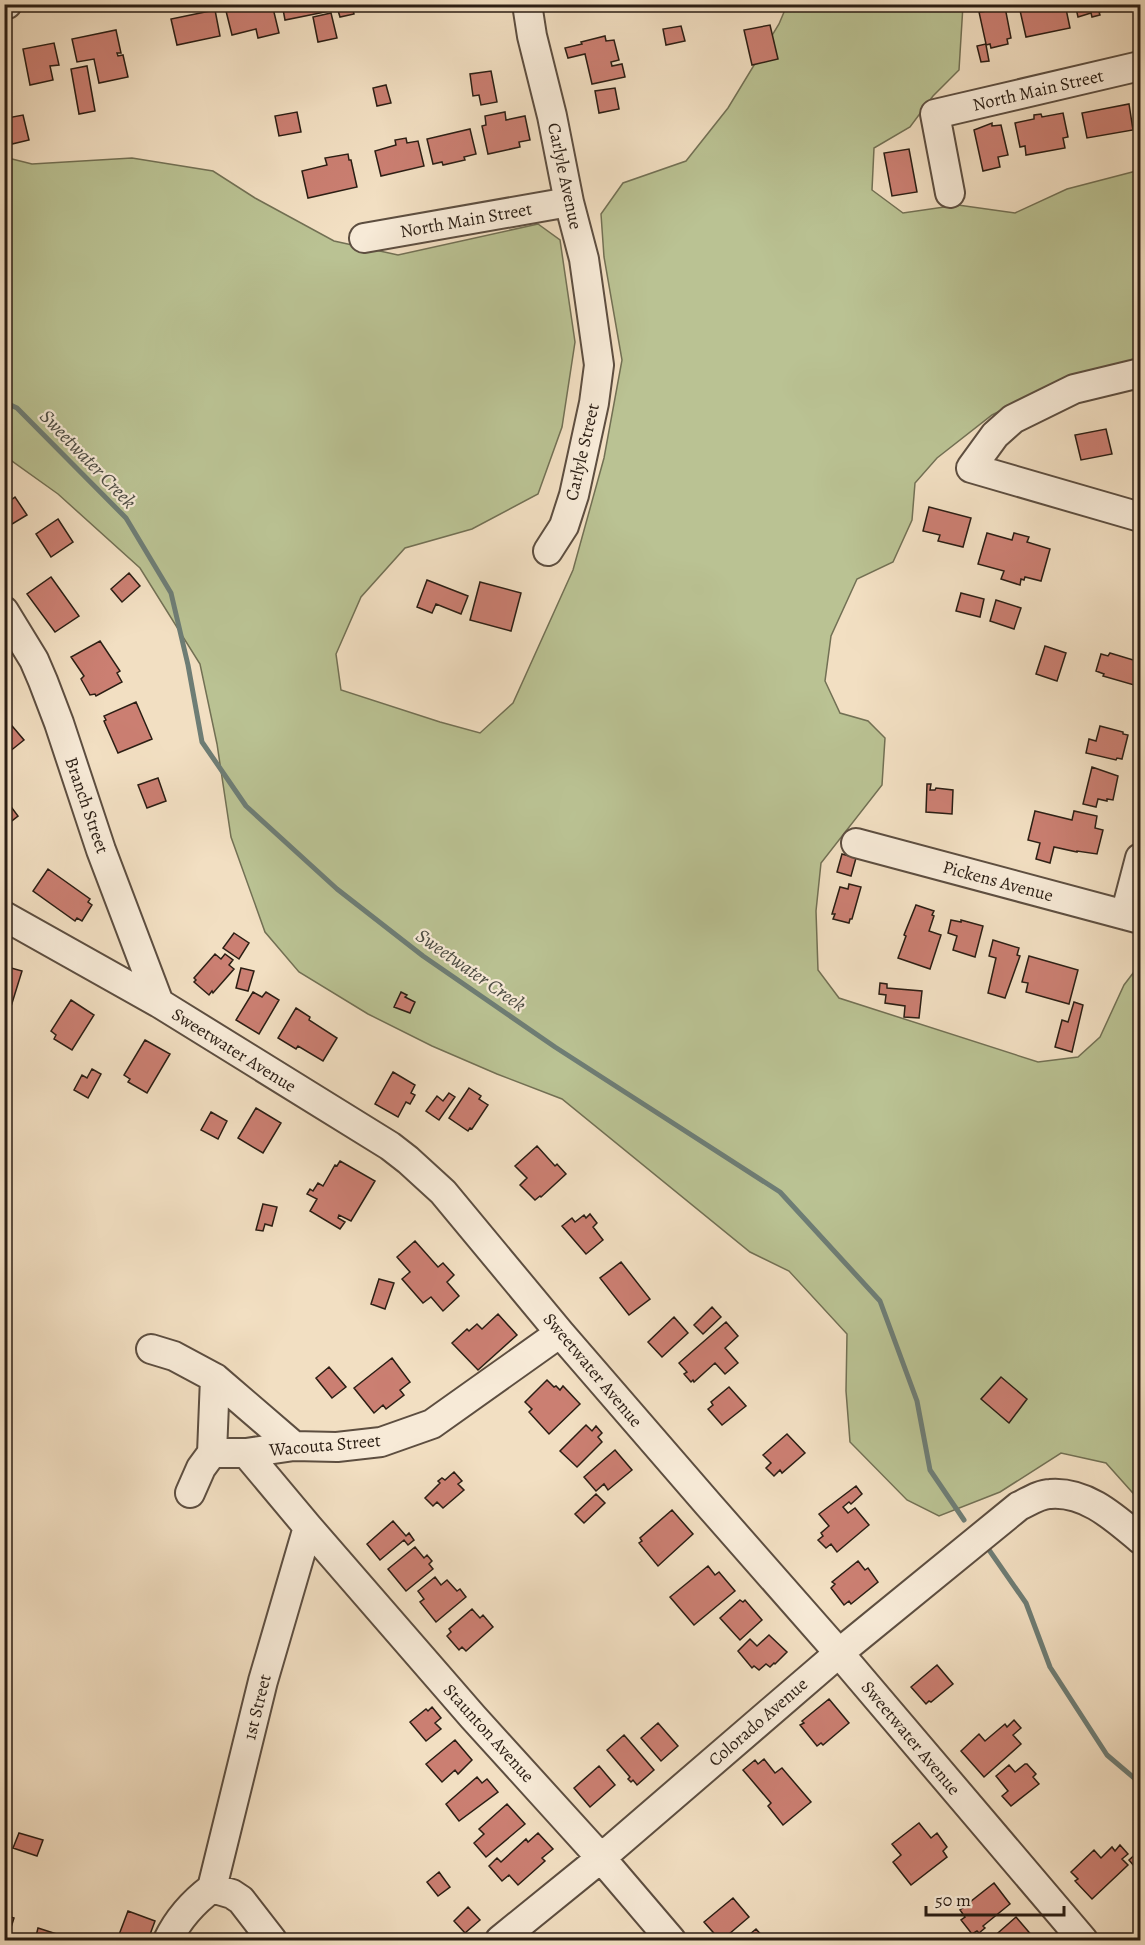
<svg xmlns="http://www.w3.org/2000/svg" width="1145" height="1945" font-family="Alegreya,serif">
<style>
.green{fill:#bac293;stroke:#727054;stroke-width:1.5}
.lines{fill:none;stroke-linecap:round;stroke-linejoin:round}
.stream{stroke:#6e7d75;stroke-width:5}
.building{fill:#cb7f72;stroke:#2b1e14;stroke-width:1.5}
.minor-casing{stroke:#5d4e40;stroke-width:32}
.minor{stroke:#f7ead7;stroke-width:28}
.labels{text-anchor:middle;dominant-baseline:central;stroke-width:4.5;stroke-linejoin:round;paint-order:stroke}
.street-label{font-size:18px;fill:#2b1e14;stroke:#f7ead7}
.water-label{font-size:20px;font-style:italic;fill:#4d4d44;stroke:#f7ead7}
</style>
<rect width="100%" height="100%" fill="#f2dfc2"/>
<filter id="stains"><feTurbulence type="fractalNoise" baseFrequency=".00333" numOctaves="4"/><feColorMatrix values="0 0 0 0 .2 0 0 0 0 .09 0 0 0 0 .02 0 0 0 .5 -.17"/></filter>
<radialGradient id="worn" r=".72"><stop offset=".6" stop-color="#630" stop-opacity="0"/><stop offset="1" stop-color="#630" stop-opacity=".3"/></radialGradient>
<path class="green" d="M787,5H963L959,70L933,96L910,127L874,148L872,190L903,213L958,205L1015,213L1067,189L1140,170V358L1041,390L992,415L937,458L915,483L912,520L893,562L857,579L831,636L825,681L840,713L868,721L885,738L882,785L821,863L816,911L818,970L839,998L1038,1062L1078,1057L1100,1037L1124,985L1140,964V1501L1106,1463L1061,1453L1000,1492L939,1516L907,1500L850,1442L846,1391L847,1334L789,1271L750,1252L562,1099L497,1074L432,1046L368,1014L299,972L265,932L231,837L217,744L200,664L140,568L58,494L5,456L4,157L32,164L132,158L213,171L255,198L334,241L398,255L538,224L560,240L575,342L562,427L538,494L472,529L405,548L361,597L336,654L341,690L440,722L480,733L513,703L573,570L604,458L622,360L604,257L601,214L623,183L686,161L728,108L779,24Z"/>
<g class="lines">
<path class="stream" d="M4,402L17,408L126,518L171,593L188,665L202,742L246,806L337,889L423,956L555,1047L780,1192L880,1301L917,1401L930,1470L964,1520
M987,1547L1026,1603L1050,1667L1107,1755L1140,1783"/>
</g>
<path class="building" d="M272,4L279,33L258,38L256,29L232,35L225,7L237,4Z
M282,4H328L330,11L285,20Z
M336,4H358L352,6L354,14L340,17Z
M986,4H998L999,8L1005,7L1011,38L1007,39L1008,44L991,48L990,44L986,45L989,61L981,62L977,46L986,44L979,12L987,11Z
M1024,4H1065L1070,28L1026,37L1019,6Z
M1075,4H1110L1111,9L1099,12L1100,15L1092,17L1091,13L1078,17Z
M215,10L220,36L177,45L171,19Z
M331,13L337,38L318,42L313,17Z
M770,25L778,59L752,65L744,30Z
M681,26L685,41L666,45L663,29Z
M116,30L121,53H117L118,56L123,55L128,77L99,83L94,59L77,62L72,39Z
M605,36L606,41L614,40L619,60L611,62L612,66L622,64L625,77L592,84L585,54L568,58L565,48L582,44L581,42Z
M54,43L59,65L50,66L53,80L30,85L23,49Z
M5,53L10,77L4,78V53Z
M87,66L95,111L79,114L71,69Z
M491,71L497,102L481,105L479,95L473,96L470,74Z
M386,85L391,103L377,106L373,88Z
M615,88L619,109L599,113L595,91Z
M1129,104L1133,130L1087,138L1082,113Z
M297,112L301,132L279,136L275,116Z
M505,112L506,120L525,116L530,140L519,142L520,147L488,154L482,126L486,125L485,116Z
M1063,113L1068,137L1063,138L1065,148L1026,155L1025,146L1020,147L1015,123L1034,119V115L1041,114L1042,117Z
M23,115L29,140L12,144L7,118Z
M992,123V126L1001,125L1008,155L998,157L1000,167L983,171L974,130Z
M470,129L476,154L464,157L465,160L443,165L442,162L433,164L427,139Z
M406,138L407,143L418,141L424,166L381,176L375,151L396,145L395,140Z
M909,149L917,192L892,196L884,153Z
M348,154L349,160H351L357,187L308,198L302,171L327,165L325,158Z
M1106,429L1112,454L1081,460L1075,435Z
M9,496L11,500L15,497L27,515L4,529V499Z
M929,507L971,518L963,547L938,541L940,535L923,531Z
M58,519L73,542L51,557L36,534Z
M987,533L1012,540L1014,533L1029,537L1027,542L1050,549L1041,581L1025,577L1024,580L1021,579L1020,585L1001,579L1004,571L978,564Z
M129,573L140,586L122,602L111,589Z
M51,577L79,616L55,632L27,594Z
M427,580L468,596L461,614L436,604L432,613L417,607Z
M480,582L521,593L511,631L470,620Z
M961,593L984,599L980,617L956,611Z
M996,600L1021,608L1014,629L990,621Z
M100,641L120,671L117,673L122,682L96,696L95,694L90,695L81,679L84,676L71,657Z
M1045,646L1066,653L1057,681L1036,674Z
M1110,653L1140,662V685L1135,684L1134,685L1103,676L1104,674L1096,671L1101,654L1108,656Z
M136,702L152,739L118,753L104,721L106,720L104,716Z
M7,720L24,740L4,756V722Z
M1100,726L1123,732V734L1128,735L1122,759L1117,758L1116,760L1086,753L1089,739L1096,741Z
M1092,767L1118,776L1113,800L1107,799V801L1098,799L1096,807L1083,804Z
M158,778L166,801L147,808L138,785Z
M927,784H931L930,790H935L936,788L953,790L952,814L926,812Z
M6,800L18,816L8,824L4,819V801Z
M1035,811L1072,820L1074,811L1097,816L1095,828L1103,830L1097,854L1077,851V852L1054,847L1050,863L1036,859L1040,843L1028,840Z
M842,854L856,858L851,876L837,872Z
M48,869L90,899L88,902L92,905L82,921L77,918L75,921L33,891Z
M849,884L861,887L852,919H850L849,923L833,919L835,914H832L840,887L848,889Z
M916,905L934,911L932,915L934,916L929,931L941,935L930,969L898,958L906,936L904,935Z
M951,920L961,922V920L983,926L975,957L953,950L957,936L948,933Z
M234,933L249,943L239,959L223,948Z
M993,940L1019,948L1017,955L1020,956L1005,998L988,993L996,958L989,956Z
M215,954L221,959L225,954L233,960L229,965L234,969L213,993L212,991L209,995L194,982L196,980L194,978Z
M1029,956L1078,970L1069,1004L1026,992L1028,983L1022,982Z
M4,966L22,971L4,1029Z
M241,968L254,971L248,991L236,988Z
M880,983L887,984V988L922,991L919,1018L904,1017L905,1006L885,1003L886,995L879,994Z
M253,992L262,997L266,992L279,1000L259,1034L236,1020Z
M401,992L407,995L405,997L415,1002L410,1013L394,1007Z
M71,1000L94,1015L72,1050L54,1039L56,1035L51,1031Z
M1074,1002L1083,1005L1072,1052L1055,1047L1062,1020L1068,1022Z
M296,1008L310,1017L309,1020L337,1038L323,1061L298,1046L296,1049L278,1038Z
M145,1040L170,1054L147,1093L128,1082L130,1079L124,1075Z
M92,1069L101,1074L88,1098L74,1090L82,1075L87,1078Z
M393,1072L415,1085L411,1093L415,1095L410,1104L406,1102L398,1117L375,1104Z
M469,1088L481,1096L479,1099L488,1105L472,1129L470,1128L468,1131L449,1118Z
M449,1093L455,1097L439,1120L426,1111L437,1096L443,1101Z
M256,1108L281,1123L263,1153L238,1138Z
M211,1112L227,1121L218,1139L201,1130Z
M537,1146L555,1166L557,1164L566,1174L541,1197L540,1196L535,1200L520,1185L527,1178L515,1166Z
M340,1161L375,1181L351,1221L339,1215L338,1218L345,1222L340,1229L310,1211L317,1199L307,1194L310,1189L313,1191L318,1183L323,1186L335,1165L337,1166Z
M263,1204L277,1207L272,1226L265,1224L263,1231L256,1230Z
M590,1214L597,1223L593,1227L603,1240L586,1254L562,1226L572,1218L575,1222L584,1215L586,1218Z
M415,1241L438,1267L443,1263L454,1275L447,1282L459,1296L443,1311L431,1297L423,1303L402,1279L410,1272L397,1257Z
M621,1262L650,1299L629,1315L600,1278Z
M379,1279L394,1283L385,1309L371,1304Z
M712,1307L721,1317L703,1334L694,1325Z
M498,1314L517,1335L478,1370L452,1343L467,1329L469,1331L477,1324L482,1329Z
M674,1317L688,1333L662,1357L648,1342Z
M726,1322L738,1336L725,1348L738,1363L725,1374L715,1363L694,1382L693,1380L691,1382L684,1374L687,1372L679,1363Z
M392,1358L410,1382L400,1390L404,1395L386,1409L383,1405L374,1413L354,1388Z
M329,1367L346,1387L332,1398L316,1378Z
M1001,1377L1027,1399L1009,1423L981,1399Z
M547,1380L554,1387L556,1386L560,1390L563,1386L580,1404L549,1434L529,1412L532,1409L525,1402Z
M729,1387L746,1406L722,1425L708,1409L713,1405L711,1402Z
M586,1425L592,1431L596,1426L602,1433L598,1437L602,1442L577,1467L560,1451Z
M787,1434L805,1453L782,1473L780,1470L774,1476L766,1468L771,1463L763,1455Z
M615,1450L632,1470L608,1490L604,1484L596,1491L584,1477Z
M454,1472L462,1481L458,1484L464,1490L443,1508L437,1502L433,1506L425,1498L440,1483L438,1481L442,1478L445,1480Z
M856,1486L862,1494L851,1504L849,1502L843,1507L848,1513L855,1508L869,1525L837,1552L831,1544L826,1548L818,1540L823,1536L821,1533L829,1526L819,1514Z
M596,1494L605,1503L584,1523L575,1514Z
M672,1510L693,1534L658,1566L639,1543L642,1541L640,1538Z
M393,1521L406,1536L409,1533L414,1540L408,1545L404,1540L380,1560L367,1544Z
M415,1547L424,1558L427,1555L432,1561L429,1564L433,1569L406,1591L388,1569Z
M858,1561L865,1570L868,1568L878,1582L851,1604L849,1601L844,1605L831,1588L835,1584L832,1582Z
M708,1566L715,1575L719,1572L735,1591L694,1625L670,1597Z
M435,1577L441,1585L447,1580L457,1591L460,1589L466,1597L436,1622L420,1602L424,1599L418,1591Z
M740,1600L743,1602L745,1600L762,1620L740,1640L720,1618Z
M472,1609L480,1618L483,1615L493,1627L466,1651L462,1647L459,1650L447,1636L451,1632L449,1629Z
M769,1635L787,1652L775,1664L774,1663L770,1667L766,1664L759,1670L754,1666L752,1668L738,1651L750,1639L757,1646Z
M937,1665L953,1684L931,1702L929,1701L926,1704L911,1687Z
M829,1699L849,1723L823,1745L821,1743L817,1746L800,1725L804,1723L802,1721Z
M432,1707L441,1718L435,1723L441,1729L426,1741L410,1722L426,1709L428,1711Z
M1014,1720L1021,1728L1013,1735L1021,1744L984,1777L961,1751L979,1734L985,1741L1005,1724L1007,1727Z
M658,1723L678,1746L661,1761L641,1738Z
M624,1735L654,1770L637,1785L633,1780L631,1782L628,1779L630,1777L607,1750Z
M455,1740L472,1760L458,1774L455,1770L442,1782L426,1764Z
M764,1759L775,1773L782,1768L811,1802L783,1825L768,1806L771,1803L743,1770L755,1760L758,1764Z
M1025,1764H1027L1036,1774L1033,1777L1039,1784L1011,1806L1002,1796L1008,1791L996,1776L1009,1765L1015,1772Z
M599,1766L615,1785L590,1807L574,1788Z
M477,1777L482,1783L487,1779L498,1792L459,1821L446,1804Z
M507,1804L525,1824L486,1857L474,1843L484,1834L479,1829Z
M919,1823L931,1838L937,1833L947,1847L943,1851L947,1857L911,1885L893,1862L901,1855L892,1844Z
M19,1833L43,1840L37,1856L13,1848Z
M538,1833L553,1849L542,1858L545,1861L518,1885L509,1875L502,1881L489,1866L497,1858L501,1862L526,1839L528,1842Z
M1120,1845L1128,1854L1122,1859L1128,1865L1092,1899L1075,1881L1078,1879L1071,1872L1094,1850L1101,1858L1112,1847L1115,1851Z
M1140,1850V1873L1129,1860Z
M439,1872L450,1887L438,1896L427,1882Z
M994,1883L1010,1904L983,1926L985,1928L979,1933L977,1931L972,1934L961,1920L965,1917L960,1910Z
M733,1898L749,1917L722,1940H720L704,1922Z
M468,1907L480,1920L465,1933L454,1921Z
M128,1911L155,1921L148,1940H117Z
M4,1915L14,1918L7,1940H4Z
M1016,1917L1034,1938L1031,1940H990Z
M38,1928L63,1936L62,1940H35Z
M756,1929L766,1940H743Z"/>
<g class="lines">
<defs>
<path id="minor" d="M527,4L532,36L552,116L569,202L584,259L599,365L594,403L574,495L564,526L548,551
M4,5L7,4
M950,193L935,114L1140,66
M364,238L569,202
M1140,373L1074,389L1013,419L995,435L971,468L1140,517
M4,611L34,660L43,681L59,723L101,850L159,1003
M856,843L1140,919
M1125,915L1140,858
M4,916L159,1003L390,1146L408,1160L443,1192L560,1333L708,1504L839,1653L1083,1940
M151,1349L174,1356L215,1378L294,1446
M212,1453L215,1378
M246,1453L308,1527L473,1717L601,1858L671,1940
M190,1493L201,1468L212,1453H246L294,1446L337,1447L381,1442L432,1424L560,1333
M212,1888L263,1681L308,1527
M212,1888L232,1894L241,1900L272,1940
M168,1940C178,1919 192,1903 212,1888
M500,1940L601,1858L839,1653L1019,1506C1028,1502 1040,1494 1050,1494C1086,1491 1115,1518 1140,1539"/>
</defs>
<use href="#minor" class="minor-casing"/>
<use href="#minor" class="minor"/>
</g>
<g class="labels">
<g class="street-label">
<text transform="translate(1038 90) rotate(-13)">North Main Street</text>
<text transform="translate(565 176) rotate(78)">Carlyle Avenue</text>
<text transform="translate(466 220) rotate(-10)">North Main Street</text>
<text transform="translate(582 452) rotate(-77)">Carlyle Street</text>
<text transform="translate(87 805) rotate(71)">Branch Street</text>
<text transform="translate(998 881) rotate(15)">Pickens Avenue</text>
<text transform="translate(234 1050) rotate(32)">Sweetwater Avenue</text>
<text transform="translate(593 1370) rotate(50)">Sweetwater Avenue</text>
<text transform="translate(325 1445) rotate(-5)">Wacouta Street</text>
<text transform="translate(257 1707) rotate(-76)">1st Street</text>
<text transform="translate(758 1722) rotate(-41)">Colorado Avenue</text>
<text transform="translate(489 1733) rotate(48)">Staunton Avenue</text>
<text transform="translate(911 1738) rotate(50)">Sweetwater Avenue</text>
</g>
<g class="water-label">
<text transform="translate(88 459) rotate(46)">Sweetwater Creek</text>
<text transform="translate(471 970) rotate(35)">Sweetwater Creek</text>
</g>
</g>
<rect width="1145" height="1945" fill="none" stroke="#f2dfc2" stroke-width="24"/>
<rect x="6" y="6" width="1133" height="1933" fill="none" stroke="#2b1e14" stroke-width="3"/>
<rect x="12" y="12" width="1121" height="1921" fill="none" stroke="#2b1e14" stroke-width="1.5"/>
<path d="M926 1906v9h138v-9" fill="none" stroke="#2b1e14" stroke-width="3"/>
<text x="935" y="1906" font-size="18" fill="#2b1e14" stroke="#f7ead7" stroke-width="4.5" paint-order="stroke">50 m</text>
<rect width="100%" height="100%" filter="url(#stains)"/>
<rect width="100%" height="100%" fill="url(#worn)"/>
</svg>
